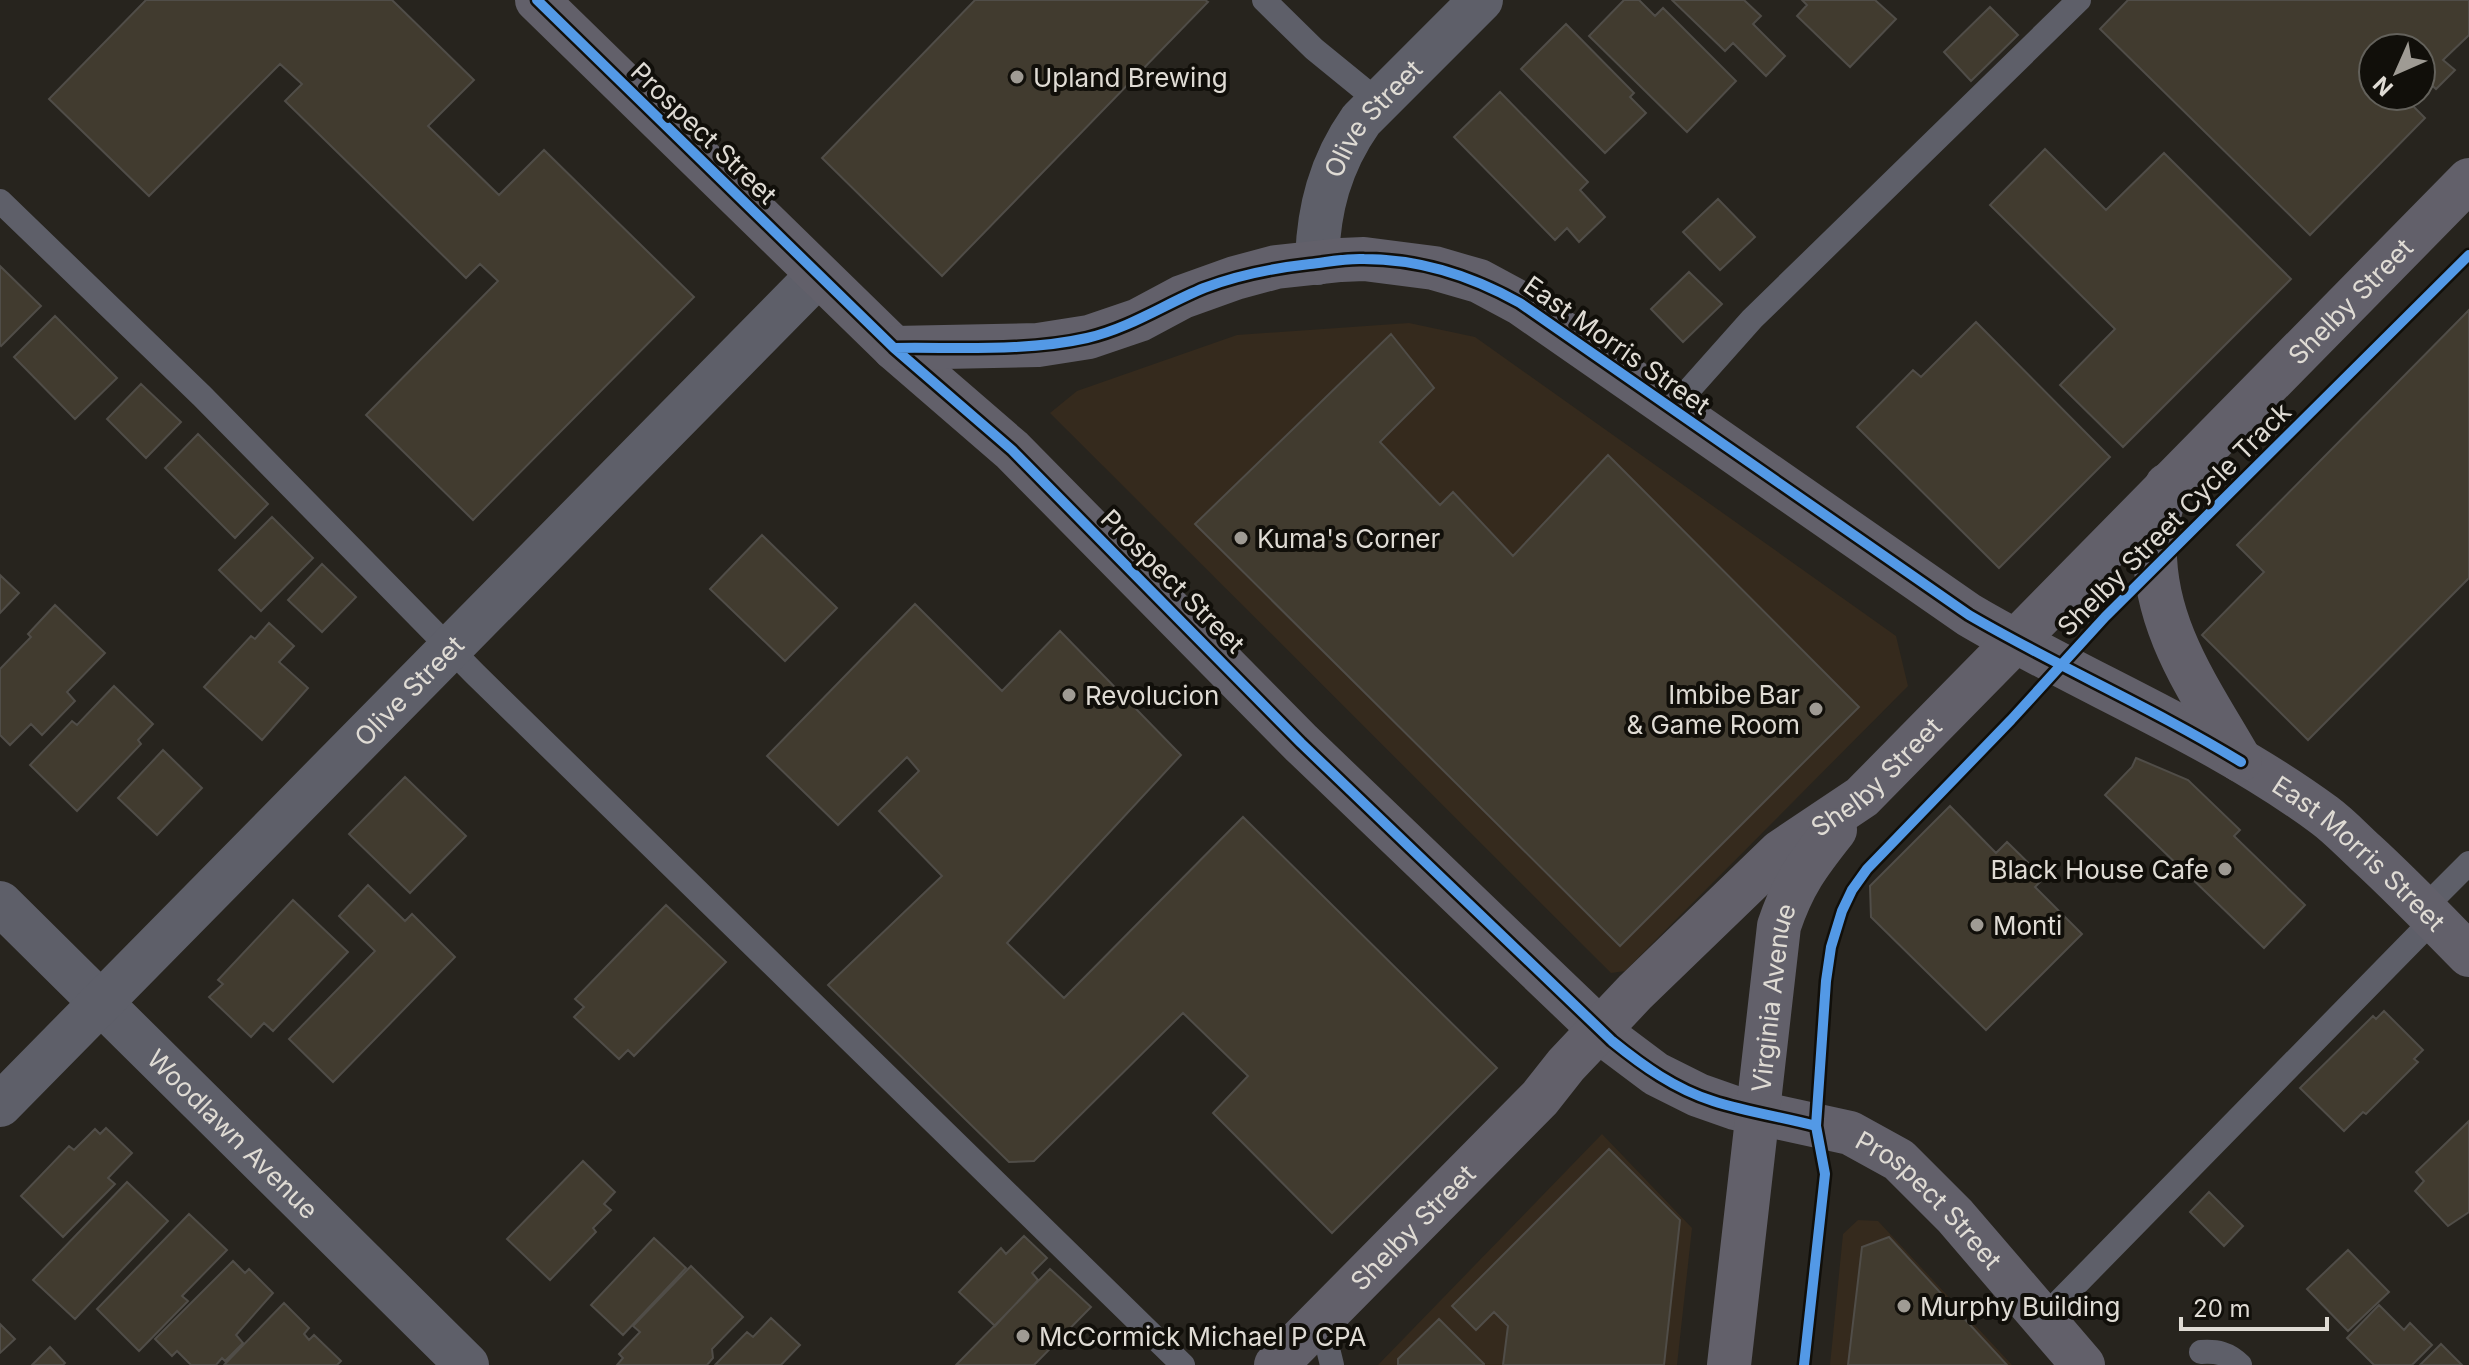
<svg xmlns="http://www.w3.org/2000/svg" width="2469" height="1365" font-family="Inter,sans-serif">
<style>
.commercial{fill:#352a1d}
.building{fill:#413b2f;stroke:#504d48;stroke-width:2}
.lines{fill:none;stroke-linecap:round;stroke-linejoin:round}
.lane{stroke:#5e5f69;stroke-width:24}
.street{stroke:#5e5f69;stroke-width:44}
.secondary{stroke:#62606a;stroke-width:44}
.cycleway-casing{stroke:#110f0a;stroke-width:15}
.cycleway{stroke:#5399e6;stroke-width:10}
.poi-dot{fill:#9f9b94;stroke:#110f0a;stroke-width:3}
.labels{text-anchor:middle;dominant-baseline:central;stroke-width:8;stroke-linejoin:round;paint-order:stroke}
.poi-label{font-size:26px;fill:#dfdbd4;stroke:#110f0a;text-anchor:start}
.street-label{font-size:26px;fill:#dfdbd4;stroke:#110f0a}
</style>
<rect width="100%" height="100%" fill="#27241e"/>
<path class="commercial" d="M1409,323L1475,337L1896,636L1908,686L1625,971L1611,973L1050,413L1077,391L1237,335Z
M1602,1134L1692,1228L1677,1365H1378Z
M1858,1220L1878,1221L2012,1365H1830L1843,1234Z"/>
<path class="building" d="M146,0H392L474,80L428,126L499,195L544,150L694,297L473,520L366,415L498,281L480,264L466,278L285,101L302,84L280,64L149,196L49,99Z
M975,0H1205L1208,2L942,276L822,158Z
M1624,0H1639L1655,16L1663,8L1736,81L1687,132L1589,36Z
M1672,0H1744L1761,16L1753,24L1785,56L1766,76L1733,43L1725,51Z
M1802,0H1875L1896,19L1850,67L1797,16L1807,5Z
M2128,0H2469V35L2443,60L2455,70L2436,89L2425,79L2421,83V48H2373V96H2409L2406,99L2425,118L2310,235L2100,29Z
M1990,7L2018,35L1971,81L1944,52Z
M1566,24L1634,93L1630,97L1646,113L1605,153L1521,69Z
M1500,92L1588,182L1580,190L1605,217L1579,242L1567,228L1555,240L1454,137Z
M2045,149L2106,210L2164,153L2291,279L2123,447L2060,385L2115,329L1990,205Z
M1718,199L1755,237L1720,270L1683,232Z
M0,266L41,306L1,346L0,345Z
M1689,272L1722,304L1683,342L1651,309Z
M2469,310V578L2308,740L2202,635L2264,572L2237,545Z
M55,316L117,378L75,419L14,357Z
M1976,322L2110,457L1999,568L1857,427L1913,370L1921,377Z
M1391,334L1434,388L1380,442L1440,505L1453,492L1513,556L1608,455L1859,707L1620,946L1195,524Z
M141,384L181,422L146,458L107,419Z
M198,434L268,504L235,538L165,468Z
M272,517L313,558L261,611L219,570Z
M762,535L837,608L785,661L710,589Z
M322,564L356,597L322,632L288,600Z
M0,575L19,593L0,613Z
M915,604L1002,691L1060,631L1181,755L1007,943L1064,998L1243,817L1497,1068L1332,1233L1213,1113L1248,1076L1183,1013L1034,1161L1009,1162L828,985L942,876L879,811L919,771L907,757L838,825L767,756Z
M55,605L105,653L67,692L75,701L42,735L31,724L10,745L0,735V669L31,637L28,634Z
M269,623L294,646L279,662L308,688L262,740L204,687L251,636L255,639Z
M114,686L153,724L138,740L141,744L77,811L30,765L72,721L77,725Z
M163,750L202,788L157,835L118,798Z
M2136,758L2188,780L2240,830L2234,836L2305,905L2264,948L2105,795L2132,767Z
M405,777L466,836L410,893L349,834Z
M1950,806L1996,853L2007,842L2044,878L2035,887L2082,934L1986,1030L1871,917L1870,886Z
M368,885L405,921L412,914L455,957L333,1082L289,1039L375,951L339,916Z
M293,900L348,952L273,1031L264,1023L251,1037L209,997L223,984L218,980Z
M666,905L726,962L634,1056L628,1050L619,1059L574,1017L584,1007L575,999Z
M2384,1011L2423,1050L2414,1059L2418,1062L2366,1114L2363,1112L2344,1131L2300,1088L2373,1016L2376,1019Z
M2469,1121V1212L2448,1226L2415,1191L2424,1181L2416,1172Z
M106,1128L132,1153L108,1178L115,1184L63,1237L21,1196L69,1146L74,1150L95,1129L100,1134Z
M1609,1149L1680,1220L1664,1365H1503L1508,1326L1494,1312L1476,1330L1452,1306Z
M583,1161L615,1192L604,1204L611,1210L593,1228L596,1232L550,1280L507,1239Z
M127,1182L168,1221L75,1319L33,1280Z
M2209,1192L2243,1226L2224,1246L2190,1212Z
M189,1214L227,1250L182,1296L188,1301L139,1351L97,1309Z
M1024,1236L1047,1258L1032,1273L1038,1280L995,1326L959,1292L1001,1248L1006,1254Z
M1889,1237L2007,1365H1848L1862,1247Z
M654,1238L686,1268L623,1335L591,1305Z
M2348,1250L2389,1292L2348,1331L2307,1289Z
M233,1261L245,1273L249,1269L273,1293L236,1335L243,1343L225,1361L222,1358L216,1365H191L177,1351L172,1356L155,1339Z
M691,1266L743,1317L712,1349L713,1358L707,1365H617L623,1358L619,1354L640,1332L633,1326Z
M1050,1269L1091,1307L1034,1365H956Z
M284,1303L309,1328L304,1334L309,1340L314,1335L341,1361L337,1365H224Z
M2379,1305L2404,1330L2410,1323L2432,1345L2412,1365H2374L2347,1338Z
M771,1318L800,1345L781,1365H715L747,1332L753,1337Z
M1439,1319L1484,1364V1365H1398V1359Z
M0,1324L15,1339L0,1353Z
M2441,1344L2462,1365H2420Z
M50,1347L65,1363L63,1365H32Z"/>
<g class="lines">
<path class="lane" d="M1264,0L1314,49L1379,102
M0,201L202,396L475,674L1183,1365
M1671,410L1752,319L2079,0
M2423,909L2469,863
M2043,1318L2434,919
M1321,1320L1332,1365
M2201,1352C2217,1351 2228,1353 2240,1365"/>
<g class="street">
<path id="s1" d="M1317,263C1318,210 1330,164 1361,120L1481,0"/>
<path id="s2" d="M0,903L467,1365"/>
<path id="s3" d="M0,1105L818,275"/>
</g>
<g class="secondary">
<path id="s4" d="M537,0L894,348L1012,450L1301,743L1612,1041L1656,1074L1698,1095L1735,1108L1850,1133L1899,1160L1955,1216L2083,1365"/>
<path id="s5" d="M894,348L1038,345L1089,337L1139,320L1182,297L1235,278L1276,267L1341,260L1364,259L1434,268L1479,281L1520,303L1969,615C2086,684 2214,734 2324,815C2339,826 2352,840 2365,852C2401,885 2435,920 2469,955"/>
<path d="M2167,485C2163,503 2156,521 2155,539C2151,624 2200,690 2240,760"/>
<path id="s6" d="M1276,1365L1540,1098L1566,1065L1635,992L1780,852L1862,797L2469,180"/>
<path id="s7" d="M1729,1365L1779,926C1793,884 1808,864 1835,830"/>
</g>
<defs>
<path id="cycleway" d="M537,0L894,348L1012,450L1301,743L1612,1041C1643,1066 1675,1089 1713,1101C1747,1112 1782,1117 1816,1126
M894,348C958,347 1025,352 1087,338C1130,328 1165,304 1204,288C1238,275 1274,268 1310,264C1328,262 1346,258 1364,259C1420,259 1472,276 1520,303L1969,615C2058,667 2153,708 2241,762
M1804,1365L1825,1174L1816,1126L1826,981L1831,947L1842,911L1852,890L1867,869L2011,720L2105,617L2469,255"/>
</defs>
<use href="#cycleway" class="cycleway-casing"/>
<use href="#cycleway" class="cycleway"/>
</g>
<g class="poi-dot">
<circle cx="1017" cy="77" r="8"/>
<circle cx="1241" cy="538" r="8"/>
<circle cx="1069" cy="695" r="8"/>
<circle cx="1816" cy="709" r="8"/>
<circle cx="2225" cy="869" r="8"/>
<circle cx="1977" cy="925" r="8"/>
<circle cx="1904" cy="1306" r="8"/>
<circle cx="1023" cy="1336" r="8"/>
</g>
<g class="labels">
<g class="poi-label">
<text x="1033" y="77">Upland Brewing</text>
<text x="1257" y="538">Kuma's Corner</text>
<text x="1800" y="694" text-anchor="end">Imbibe Bar<tspan x="1800" dy="30">&amp; Game Room</tspan></text>
<text x="1085" y="695">Revolucion</text>
<text x="2209" y="869" text-anchor="end">Black House Cafe</text>
<text x="1993" y="925">Monti</text>
<text x="1920" y="1306">Murphy Building</text>
<text x="1039" y="1336">McCormick Michael P CPA</text>
</g>
<g class="street-label">
<text stroke="none"><textPath href="#s1" startOffset="160">Olive Street</textPath></text>
<text transform="translate(704 133) rotate(44)">Prospect Street</text>
<text stroke="none"><textPath href="#s6" startOffset="1514">Shelby Street</textPath></text>
<text transform="translate(1617 345) rotate(35)">East Morris Street</text>
<text transform="translate(2174 519) rotate(-45)">Shelby Street Cycle Track</text>
<text transform="translate(1173 581) rotate(45)">Prospect Street</text>
<text stroke="none"><textPath href="#s3" startOffset="582">Olive Street</textPath></text>
<text stroke="none"><textPath href="#s6" startOffset="842">Shelby Street</textPath></text>
<text stroke="none"><textPath href="#s5" startOffset="1654">East Morris Street</textPath></text>
<text stroke="none"><textPath href="#s7" startOffset="370">Virginia Avenue</textPath></text>
<text stroke="none"><textPath href="#s2" startOffset="328">Woodlawn Avenue</textPath></text>
<text stroke="none"><textPath href="#s4" startOffset="1860">Prospect Street</textPath></text>
<text stroke="none"><textPath href="#s6" startOffset="194">Shelby Street</textPath></text>
</g>
</g>
<g transform="translate(2397 72) rotate(225)"><circle r="38" fill="#110f0a" stroke="#63615b" stroke-width="2"/>
<path d="M0-6L14 30L0 20L-14 30Z" fill="#9f9b94"/>
<text y="-12" font-size="22" font-weight="bold" text-anchor="middle" fill="#dfdbd4">N</text>
</g>
<path d="M2181 1317v12h146v-12" fill="none" stroke="#dfdbd4" stroke-width="4"/>
<text x="2193" y="1317" font-size="24" fill="#dfdbd4" stroke="#110f0a" stroke-width="6" paint-order="stroke">20 m</text>
</svg>
